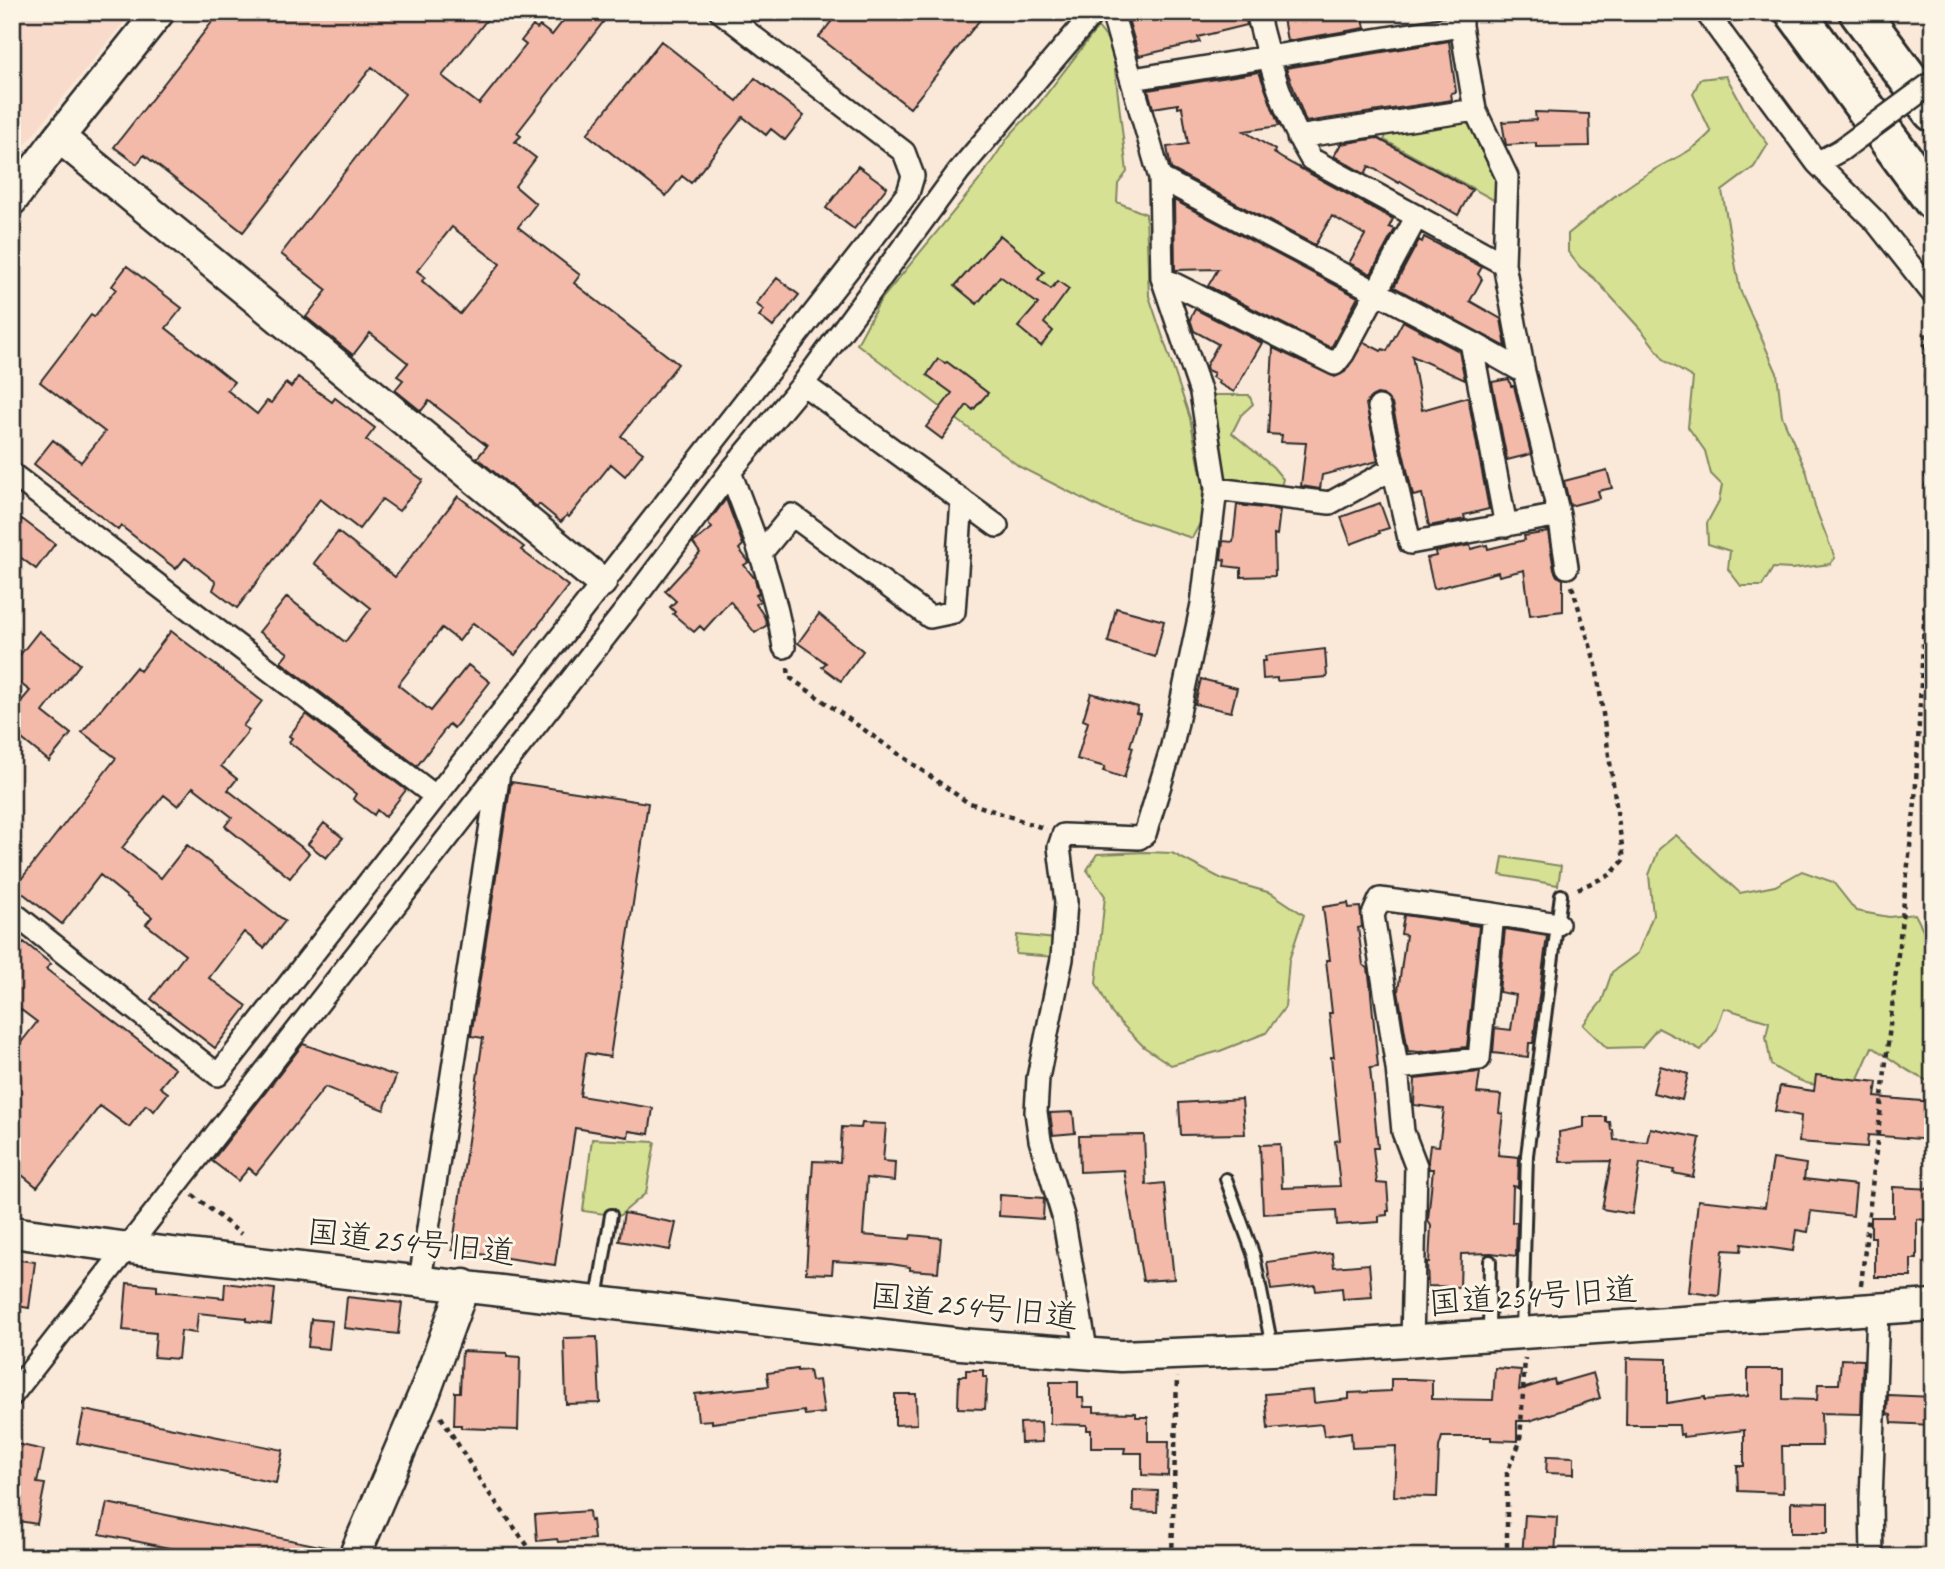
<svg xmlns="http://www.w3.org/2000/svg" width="1945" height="1569" font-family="Caveat,'Klee One',sans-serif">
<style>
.built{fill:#f8dbcb}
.green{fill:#d6e194;stroke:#808660;stroke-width:2}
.building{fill:#f3baa9;stroke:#2b2b2b;stroke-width:2;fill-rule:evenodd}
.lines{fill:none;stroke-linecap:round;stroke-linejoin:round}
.lane-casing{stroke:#2b2b2b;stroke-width:16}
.street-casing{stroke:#2b2b2b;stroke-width:26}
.secondary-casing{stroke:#2b2b2b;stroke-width:35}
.highway-casing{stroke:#2b2b2b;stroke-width:44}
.path{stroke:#2b2b2b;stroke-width:4.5;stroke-dasharray:5 5;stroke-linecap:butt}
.lane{stroke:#fcf5e5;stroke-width:10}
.street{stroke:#fcf5e5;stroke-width:21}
.secondary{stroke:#fcf5e5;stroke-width:30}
.highway{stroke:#fcf5e5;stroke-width:38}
.street-bridge-casing{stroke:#2b2b2b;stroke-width:26;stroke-linecap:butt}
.street-bridge{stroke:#fcf5e5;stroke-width:21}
.labels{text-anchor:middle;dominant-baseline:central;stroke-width:6;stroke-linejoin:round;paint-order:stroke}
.street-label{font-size:33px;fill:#2b2b2b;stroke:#fcf5e5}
</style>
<rect width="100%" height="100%" fill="#fae9d9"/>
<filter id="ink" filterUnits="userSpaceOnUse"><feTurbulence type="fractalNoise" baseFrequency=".0143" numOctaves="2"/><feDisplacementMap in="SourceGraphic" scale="14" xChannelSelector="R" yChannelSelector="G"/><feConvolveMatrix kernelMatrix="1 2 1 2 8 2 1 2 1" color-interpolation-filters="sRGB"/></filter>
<g filter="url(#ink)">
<path class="built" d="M12,12H132L12,161Z"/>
<path class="green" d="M1098,27L1112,45L1127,172L1118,184L1117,202L1146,214L1149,296L1190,418L1203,484L1202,520L1192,538L1105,510L1020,467L857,344L880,301L978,182L1009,136L1038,105Z
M1726,76L1750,120L1768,144L1754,167L1722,191L1740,290L1777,373L1782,416L1807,473L1815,507L1835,558L1830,564L1792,569L1773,568L1762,586H1741L1728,569L1730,551L1708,544L1707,523L1719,501L1722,485L1711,474L1705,451L1688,427L1693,378L1665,361L1643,332L1595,279L1580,267L1568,252V234C1595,212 1621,189 1652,171C1677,156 1689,155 1711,132L1693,94L1700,79Z
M1462,122L1469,124L1498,171L1501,204L1384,140L1387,134Z
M1209,395H1249L1253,404L1241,415L1232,433L1273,467L1283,479L1280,490L1226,483L1220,472Z
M1676,835L1740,893L1775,886L1802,871L1833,882L1856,911L1889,917L1915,914L1933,949V1083C1910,1075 1893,1059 1872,1047L1857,1081C1818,1090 1804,1086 1771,1065L1766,1037L1769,1022L1724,1008L1716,1031L1701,1050L1658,1028L1642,1047L1607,1048L1583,1025L1602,1001L1612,972L1638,953L1653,915L1649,875L1659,849Z
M1146,852L1172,853L1222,879L1271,893L1304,915L1289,960L1285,1007L1266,1033L1220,1051L1171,1065L1144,1047L1112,1014L1096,983L1105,896L1087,870L1097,854Z
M1503,857L1561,866L1558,885L1500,875Z
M1017,935L1056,939L1055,957L1016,954Z
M592,1139L655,1142L646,1193L619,1216L583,1211Z"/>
<path class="building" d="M220,12H493L442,76L479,104L526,45L521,41L533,26L537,29L540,26L552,35L570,12H611L517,133L521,136L515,142L536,158L515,186L536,204L518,227L580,275L574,283L678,364L621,436L643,453L625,476L611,464L569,517L567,515L561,522L539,504L537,507L477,458L487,446L429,401L421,411L395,390L403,380L397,376L408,363L370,333L353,355L306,317L327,290L281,254L405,94L372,67L243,232L144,155L137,164L114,147ZM452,227L500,264L460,314L422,281L425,277L417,271Z
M839,12H986L910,108L819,37Z
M1126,12H1159L1161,22L1203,12H1244L1247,25L1198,37L1200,42L1139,56Z
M1282,12H1362L1365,28L1287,41Z
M661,41L737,101L755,78L804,116L785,140L771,129L766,135L743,117L691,183L682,176L666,196L587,134Z
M1449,41L1456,92L1451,93L1452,100L1306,122L1286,68Z
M1259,72L1279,126L1244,131L1275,150L1274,153L1283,159L1393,219L1389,227L1395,229L1371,274L1349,263L1365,235L1332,216L1315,245L1171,169L1167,147L1188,144L1182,107L1178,108V104L1153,108L1148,90Z
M1535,112L1589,114L1590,146L1536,147V143L1506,145L1502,122L1536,120Z
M1377,138L1472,190L1458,215L1400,181L1399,183L1369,166L1365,174L1334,156L1341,144Z
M858,166L887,187L854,229L826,208Z
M1174,200L1358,297L1331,348L1208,286L1218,269L1175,270Z
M1000,235L1044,272L1038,279L1051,289L1058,281L1069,289L1044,323L1053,331L1041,346L1018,327L1038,304L1000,276L977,304L955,286Z
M1424,237L1482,267L1478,274L1482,279L1470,301L1501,319L1506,347L1394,287L1419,240L1422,242Z
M127,266L182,308L166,328L234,382L227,390L257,414L267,401L271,403L286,383L291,387L298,377L332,402L335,398L375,428L366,440L423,480L399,511L382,499L359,529L320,499L237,608L213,590L216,582L185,558L176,569L121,526L118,530L34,464L53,440L81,462L105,432L40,382L91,315L94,317L116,289L112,286Z
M777,278L799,295L773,327L759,316L764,310L756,304Z
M1195,309L1262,343L1234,392L1218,383L1219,381L1212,377L1214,373L1207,370L1206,366L1218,344L1194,331L1190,319Z
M1403,321L1459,351L1465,380L1412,356L1422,410L1468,397L1489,509L1464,515L1465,519L1429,526L1422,494L1413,496L1392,404L1383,395L1377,394L1371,397L1366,404L1378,461L1322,475L1320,489L1301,486L1306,443L1281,442L1282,435L1268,434L1273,348L1335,377L1345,372L1364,342L1381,351L1383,349L1387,351Z
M938,359L945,363L947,362L988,393L973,410L967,405L942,439L926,427L952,393L927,375Z
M1509,379L1511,386H1514L1531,454L1507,460L1492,382Z
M1607,470L1612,488L1598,491L1600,498L1570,506L1564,481Z
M458,496L524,547L521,550L568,586L515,655L473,623L459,641L442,628L398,685L431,711L468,665L490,682L454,728L449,724L417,766L281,662L288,653L259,632L287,597L345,642L371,608L314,563L338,532L395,577Z
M726,499L743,545L739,549L749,562L744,565L755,579L757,587L759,593L756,595L761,601L756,604L764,616L767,625L755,633L730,601L704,630L700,626L694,632L673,614L675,612L670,607L676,601L665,591L700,553L693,543L712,528L708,523Z
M1380,503L1389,528L1379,531L1380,533L1351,544L1341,517Z
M1237,505L1280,510L1277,535L1274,534L1275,576L1241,577V568L1224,566L1225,560L1221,559L1223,541L1233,542Z
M22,519L55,544L36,569L12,551V532Z
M1548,532L1554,570L1557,576L1563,579V611L1530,615L1524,570L1499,576L1498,572L1434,589L1427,558L1436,556L1435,552L1470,545L1471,549L1487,545L1488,549L1525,540L1524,536Z
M1116,608L1164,621L1155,657L1108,642Z
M819,614L863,651L841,681L822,667L826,663L798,643Z
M39,631L80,664L43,712L71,734L49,761L12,731V712L30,691L12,677V665Z
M171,631L262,701L243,726L249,730L221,766L237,779L228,790L309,853L290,878L225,826L232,817L193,787L178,806L164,795L122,848L161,878L187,845L285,921L264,948L244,932L209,978L247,1006L215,1048L151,999L185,955L146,924L152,917L100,875L62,924L15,887L116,758L82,732L136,667L140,671Z
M1325,649L1327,677L1277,681V678L1263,679L1262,661H1266L1265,656Z
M1201,679L1237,688L1231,712L1195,704Z
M1091,693L1138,707L1136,713L1140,714L1130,746L1133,747L1124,778L1103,771L1105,767L1077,759L1088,722L1083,720Z
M306,714L406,790L385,817L377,810L374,815L353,799L356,794L289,742L292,738L289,736Z
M511,782L648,803L610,1057L586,1053L580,1096L653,1108L649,1134L629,1131L628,1137L575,1128L555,1265L452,1250L483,1038L471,1036Z
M324,823L343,838L326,858L308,844Z
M1348,903L1349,908L1360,907L1362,927L1358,928L1363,965L1368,968L1370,983L1378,1067L1370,1068L1378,1148H1373L1377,1183L1387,1184L1389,1211H1387V1215L1379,1216V1222L1337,1225L1336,1210L1263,1214L1260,1145L1280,1144L1282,1188L1340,1186L1335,1141L1340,1140L1331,1057H1334L1329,1013H1332L1326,960H1330L1323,907Z
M1404,915L1479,926L1467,1047L1419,1052L1408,1051L1398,991L1406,935L1401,934Z
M1505,929L1547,936L1533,1043H1529L1528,1057L1493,1053L1495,1028L1511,1030L1516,995L1499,992Z
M24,942L51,964L46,969L175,1069L160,1087L168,1093L154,1111L146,1105L129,1127L100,1106L37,1187L12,1167V1054L37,1022L12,1003V956Z
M303,1044L396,1076L384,1110L325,1087L256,1174L249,1168L238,1181L212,1161Z
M1660,1066L1688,1074L1682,1100L1653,1093Z
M1480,1072L1477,1093L1501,1095L1499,1113L1503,1114L1498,1155L1519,1157L1518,1187L1513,1186L1512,1222H1517L1516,1256L1491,1253L1461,1254L1460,1287L1428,1286L1427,1263H1429L1431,1226L1428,1220L1433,1169H1429L1428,1161L1430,1145L1439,1146L1444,1109L1414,1105L1415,1079Z
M1816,1075L1877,1082L1875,1097L1933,1102V1140L1868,1135L1867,1147L1799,1142L1801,1116L1775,1111L1780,1086L1814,1091Z
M1242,1099L1245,1134L1181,1135L1179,1103Z
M1073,1112L1075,1133L1053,1135L1050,1113Z
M1584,1117H1606V1122H1610L1611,1130H1613L1614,1140L1647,1142L1650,1128L1700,1138L1693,1177L1673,1173L1674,1170L1640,1163L1632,1214L1602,1209L1611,1161L1560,1162L1559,1132L1584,1127Z
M862,1123L886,1124L883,1161L895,1162L894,1181L867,1178L863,1235L910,1239L911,1235L941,1238L938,1272L910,1270V1267L891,1264L833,1261L832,1274L806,1273L813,1161L840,1162L842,1127L861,1128Z
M1144,1135L1146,1185L1164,1183L1174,1279L1143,1281L1124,1170L1080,1172L1079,1136Z
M1773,1159L1806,1164L1804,1179L1856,1185L1853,1216L1811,1211L1808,1232L1796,1230L1793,1251L1742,1244L1741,1251L1723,1250L1719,1296L1689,1292L1698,1200L1765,1207Z
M1893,1187L1933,1189V1221L1917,1219V1259H1911V1277H1875V1237H1871V1217H1893Z
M1000,1195L1044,1198L1043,1219L999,1216Z
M624,1213L676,1223L670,1250L619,1241Z
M1332,1253L1334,1267L1369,1264L1372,1297L1343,1299L1342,1288L1316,1291L1315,1285L1271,1290L1267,1262Z
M12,1259L35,1262L29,1308L12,1305Z
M127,1283L157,1286V1291L224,1298L225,1283L275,1289L271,1324L246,1321V1318L198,1313L196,1333L181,1331L178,1359L154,1357L156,1333L123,1330Z
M347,1297L402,1303L398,1334L344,1328Z
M311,1319L332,1321L329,1349L308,1347Z
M597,1337L600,1403L566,1404L564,1338Z
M462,1351L507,1353V1356L520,1357L518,1430L461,1428V1425H454L455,1392H460Z
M1627,1358L1667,1359V1403L1705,1397V1400L1748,1396V1369H1783V1399L1817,1400L1818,1384H1839L1841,1359L1863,1360L1861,1414L1821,1413L1822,1446H1782L1783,1493L1738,1491L1737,1466H1744V1430L1683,1437V1434L1680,1435L1679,1425H1626Z
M1495,1368L1521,1370L1519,1390L1554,1379L1555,1384L1593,1373L1600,1398L1529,1421H1517V1441L1491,1440V1437H1442L1439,1447L1437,1497L1394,1496L1396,1446L1352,1448L1351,1432L1324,1436L1322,1424L1268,1429L1265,1394L1313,1390L1314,1403L1349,1399V1393L1391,1391V1379H1412L1432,1380V1399L1493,1400Z
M797,1369V1371L809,1370L811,1381L819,1380L824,1413L805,1415L804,1411L712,1423V1420L698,1421L695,1394L769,1386L767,1373Z
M966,1370H983V1377H987L985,1409L958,1408L959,1376H966Z
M1050,1382H1078V1398H1083L1084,1407H1094V1412L1136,1413V1417H1148V1441H1169L1168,1476L1142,1475V1453H1124L1125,1448H1091V1430H1087V1425L1050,1424Z
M895,1394H916L917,1424L895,1425Z
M1888,1395L1933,1397L1932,1425L1892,1423L1891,1415L1887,1414Z
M84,1410L283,1450L276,1483L77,1443Z
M1041,1422L1042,1442L1021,1443L1020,1423Z
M12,1443L44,1450L37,1483L45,1484L37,1524L12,1520Z
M1547,1456L1574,1457V1474L1546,1473Z
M1133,1490L1158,1491L1157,1512L1133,1511Z
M1791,1502L1828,1503V1533H1791Z
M107,1503L330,1548L329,1557H213L100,1534Z
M589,1511L590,1521L592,1520L594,1539L558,1542L557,1539L537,1541L535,1515Z
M1525,1515L1557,1517L1555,1557H1522Z"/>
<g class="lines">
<defs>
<path id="lane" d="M1226,1179L1254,1256L1272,1347
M597,1299L611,1215
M1522,1330L1527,1155L1561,895
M1489,1332L1490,1261"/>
<path id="street" d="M1257,12C1269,62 1284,115 1311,159L1504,264
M1461,12V26L1475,110L1507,177L1504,264L1524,372L1559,515L1567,567
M1706,12L1817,163L1841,150
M1133,79L1461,26
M1298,137L1475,110
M1817,163L1876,222L1933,294
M1160,178L1471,342L1524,372
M1162,278L1335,364L1343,354L1417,216
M1471,342L1506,526
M803,384L997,526
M1379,407L1410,543L1559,515
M730,472C752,529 775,587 784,647
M12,474L435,796
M1216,489L1330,503L1394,468
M760,554L792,515L930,617L954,612L962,500
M12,912L218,1075L908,193L913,176L904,152L721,12
M1493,914L1558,924
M1397,1068L1479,1059L1493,914L1380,899L1373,915L1397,1068L1403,1132L1416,1166L1412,1342
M420,1280L499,773
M1087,1355L1063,1216L1040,1140L1036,1112L1038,1078L1062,959L1066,902L1059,847L1063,835L1139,838L1145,834L1172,746L1202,604L1216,489L1201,393L1162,278L1160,178L1112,12
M12,1395L629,606L730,472L803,384L959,171L1094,12
M1872,1557L1871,1500L1878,1309"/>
<path id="secondary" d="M59,137L601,582
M12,200L59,137L159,12
M12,1232L129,1248L961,1344L1121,1356L1272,1350L1933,1305
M354,1557L425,1392L464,1285"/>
<path id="highway" d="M1795,12L1933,200
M1859,12L1933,112"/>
</defs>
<use href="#lane" class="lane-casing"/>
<use href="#street" class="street-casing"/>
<use href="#secondary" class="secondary-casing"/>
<use href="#highway" class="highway-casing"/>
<path class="path" d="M1572,586L1596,665L1624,860L1610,875L1575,890
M788,668L789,677L967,802L1046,829
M193,1195L241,1234
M1861,1285L1915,802L1927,563L1925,333L1933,328
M441,1417L483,1485L536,1557
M1172,1557L1177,1377
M1507,1557V1472L1520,1442L1525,1358"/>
<use href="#lane" class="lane"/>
<use href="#street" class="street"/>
<use href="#secondary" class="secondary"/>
<use href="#highway" class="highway"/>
<defs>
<path id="street-bridge" d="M1841,150L1933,82"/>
</defs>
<use href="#street-bridge" class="street-bridge-casing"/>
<use href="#street-bridge" class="street-bridge"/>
</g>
</g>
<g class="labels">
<g class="street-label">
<text transform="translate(411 1242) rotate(6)">国道254号旧道</text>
<text transform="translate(1533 1296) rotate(-4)">国道254号旧道</text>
<text transform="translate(974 1306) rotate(6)">国道254号旧道</text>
</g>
</g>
<rect width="1945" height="1569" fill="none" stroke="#fcf5e5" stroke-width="42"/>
<rect x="21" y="21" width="1903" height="1527" fill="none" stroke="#2b2b2b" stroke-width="2.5" filter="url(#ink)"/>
</svg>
